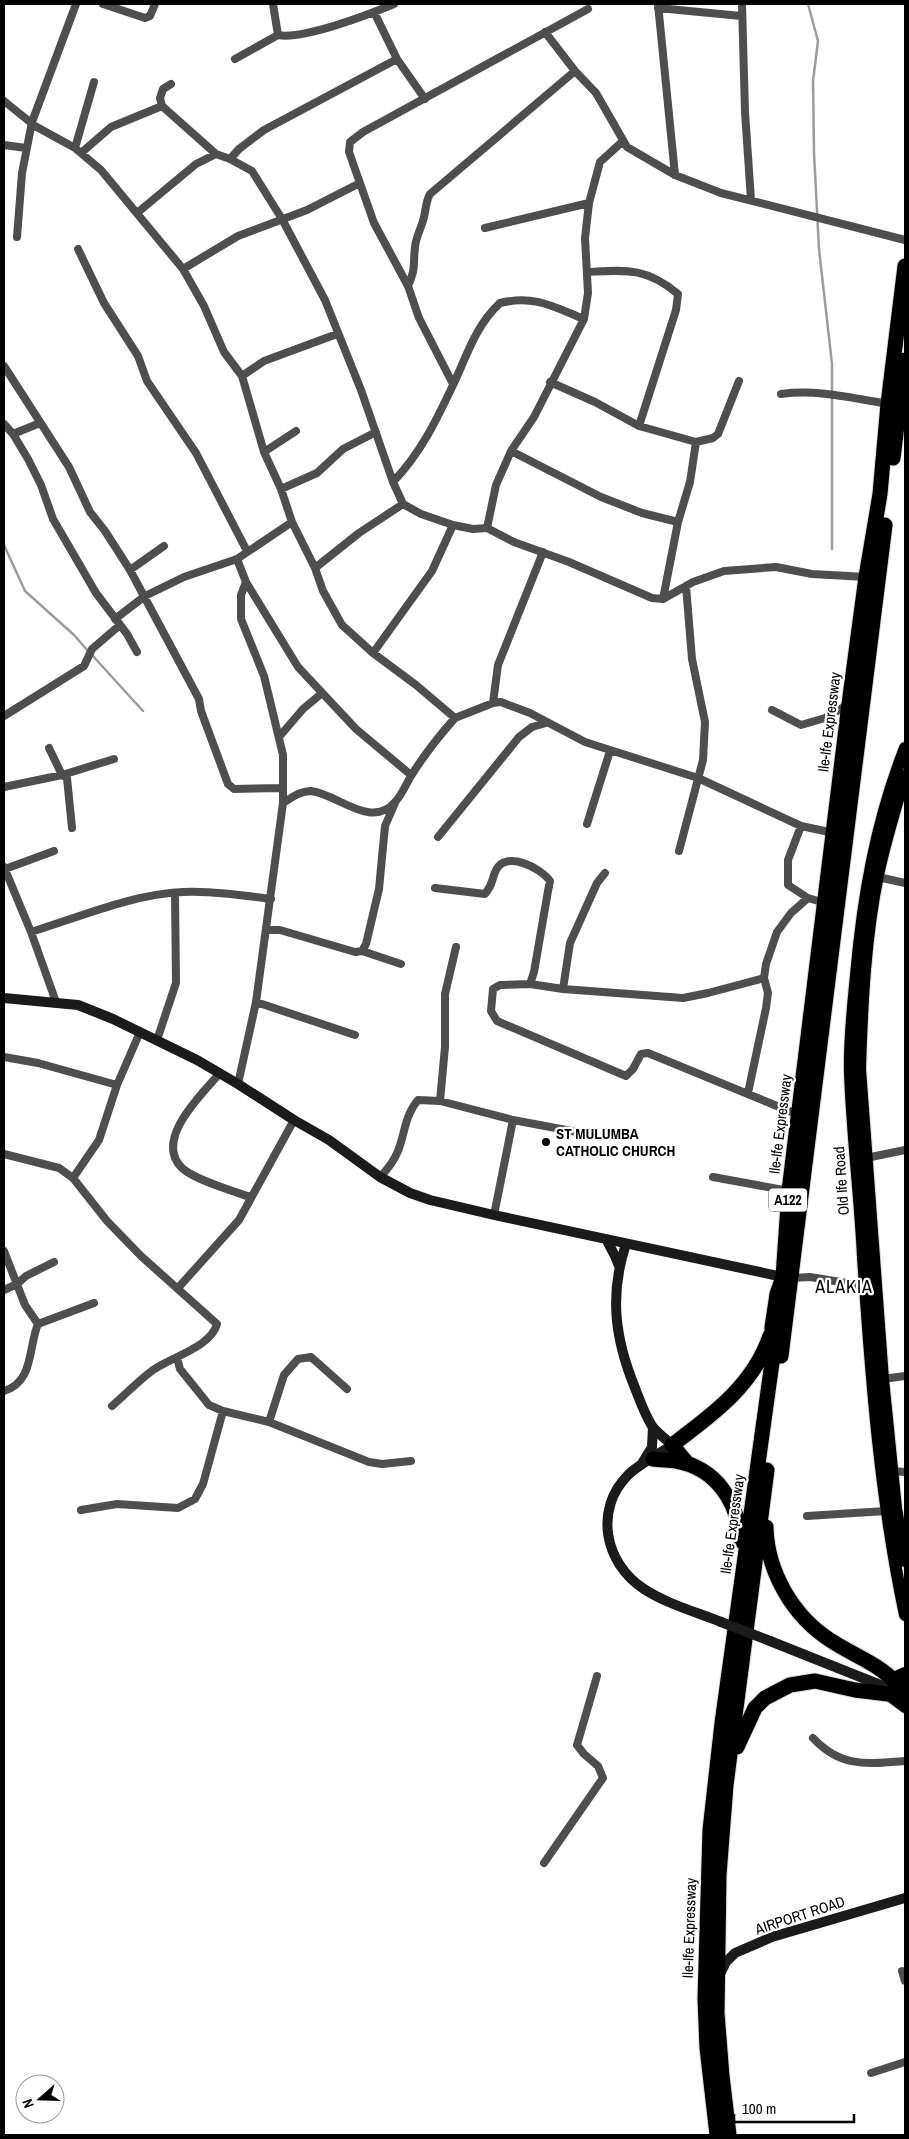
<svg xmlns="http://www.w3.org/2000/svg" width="909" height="2139" font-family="'Archivo Narrow',sans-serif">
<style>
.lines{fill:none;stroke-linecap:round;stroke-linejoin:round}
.stream{stroke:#9c9c9c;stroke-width:2.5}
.primary-casing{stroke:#dbdbdb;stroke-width:14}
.highway-casing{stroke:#dbdbdb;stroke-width:17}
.street{stroke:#4e4e4e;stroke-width:8}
.secondary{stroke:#1b1b1b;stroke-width:10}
.primary{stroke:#000;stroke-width:12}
.highway{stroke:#000;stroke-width:15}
.secondary-bridge{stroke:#1b1b1b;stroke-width:10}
.poi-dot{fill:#000;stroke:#fff;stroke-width:2}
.labels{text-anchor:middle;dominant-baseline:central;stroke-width:4.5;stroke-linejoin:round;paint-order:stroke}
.shield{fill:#fff;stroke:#4c4c4c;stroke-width:1}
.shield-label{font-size:14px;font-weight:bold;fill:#000}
.street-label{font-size:15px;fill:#000;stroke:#fff}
.poi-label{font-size:15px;font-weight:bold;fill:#000;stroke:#fff;text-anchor:start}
.quarter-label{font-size:18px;letter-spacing:1px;fill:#000;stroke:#fff}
</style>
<rect width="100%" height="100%" fill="#fff"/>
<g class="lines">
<path class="stream" d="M808,4L818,41L813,81L814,153L819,249L832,364V549
M4,545L25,591L74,635L88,651
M92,655L143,711"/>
<defs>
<path id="primary" d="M905,748C876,822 863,896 856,975C853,1007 849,1040 850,1072C852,1133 860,1195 863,1257C871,1377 880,1497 905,1615
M905,776C895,809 885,842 878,875C865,938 862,1005 860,1069L883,1379L896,1508L905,1561
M894,1678L905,1673
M889,1695L905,1707"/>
<path id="highway" d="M893,458L905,360
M781,1356L885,525
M653,1459C660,1460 668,1460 676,1461C717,1468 738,1503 741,1541
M688,1464L672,1445C712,1415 753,1386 770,1336
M766,1527C767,1572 793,1616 830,1640C859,1659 883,1664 905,1693
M737,1747L755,1708L765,1698L790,1685L815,1681L855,1690L905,1696
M717,2135L707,2048L705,1999L710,1830L722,1723L775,1341L772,1332V1327L777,1294L783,1277L789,1191L849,704L866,577L880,494L888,404L905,266
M729,2135L722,2076L717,2013L719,1875L726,1785L767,1470"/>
</defs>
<use href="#primary" class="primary-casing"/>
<use href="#highway" class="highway-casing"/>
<path class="street" d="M103,4L145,18L150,16L155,4
M273,4L278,35C303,40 370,14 394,4
M658,4L675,175
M742,4L745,112L751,200
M658,8L741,16
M374,12L397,59L425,99
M545,32L575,71L596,93L627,147L675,175L721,193L905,240
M235,59L278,35
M171,84L163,89L160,98L162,106L216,154
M4,101L35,126L75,148L101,170L183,269L204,306L224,352L242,376L264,452L281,489L292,522L315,568L323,591L342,625L373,653L416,685L455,718L493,703L501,702L530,713L585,742L698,778L801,826L834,833
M4,145L26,148
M75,148L94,82
M81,153L111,127L162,106
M230,159L239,149L264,130L397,59
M137,213L196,164L216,154L230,159L252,171L282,219L325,300L361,390L393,482L403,504L421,514L453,525L473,529L487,528L514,542L569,562L652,598L663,599L693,582L724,571L776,567L812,574L866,577
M485,228L589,203
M17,237L22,173L32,122L76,4
M78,249L104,303L138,356L147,381L196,453L247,551
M183,269L238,236L307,210L360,183
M587,272C626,270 646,267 678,294L676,310L639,426
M408,286C416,269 413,264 415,247C416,236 422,227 424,217C426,208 426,201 430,194L575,71
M4,366L69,467L90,512L105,531L130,570L199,699L201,711L228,784L234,789L283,788
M242,376L264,361L337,334
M550,382L595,402L639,426L696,442L713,438L718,434L739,381
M453,384L419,318L408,286L374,223L349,152L350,142L363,132L588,9
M781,394C817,389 852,398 888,404
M4,424L13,434L28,459L41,485L53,519L96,593L127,634L137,652
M13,434L40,423
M511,451L601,497L642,513L678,522
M264,452L296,431
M393,482C421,453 437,419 454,383C467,355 476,325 500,303C534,295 552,306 584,319
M281,489L317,473L343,449L376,432
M487,528L496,485L511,451L534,417L584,319L588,293L585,238L589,203L600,162L622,142
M237,559L246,582L298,667L356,729L411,775
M315,568L359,533L403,504
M130,570L164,546
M663,599L678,522L690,482L696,442
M115,619L145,596L184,577L237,559L292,522
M373,653L432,571L453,525
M493,703L498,665L543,552
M772,710L801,725L825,718L849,704
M4,716L84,666L92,649L120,625
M279,737L303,709L321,694
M49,748L62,775L67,778L72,828
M4,787L62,775L114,759
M283,803C291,798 300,791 311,791C338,794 371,830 395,802C402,795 406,784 411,776C424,755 439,736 455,718
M587,824L610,751
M801,826L788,860V885L808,898L825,903
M438,837L519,737L532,727L546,723
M679,851L703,760L705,722L692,659L686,586
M4,867L31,932L56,1002
M5,869L54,851
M878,877L905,883
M435,888L485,894C494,883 491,880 496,870C506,850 541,868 550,881L548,891L534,972L530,984
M267,930H280L355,952L362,951L401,964
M31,932C80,917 132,894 183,892C213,891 241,895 271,899
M362,951L366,944L379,889L385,826L395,803
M764,978L708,993L683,998L563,989L530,984L500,985L493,989L491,1011L497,1021L626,1076L633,1069L641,1054L648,1053L799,1115
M563,989L570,943L597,883L605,873
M256,1002L355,1035
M157,1040L176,983L175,893
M4,1057L38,1063L117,1085
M220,1073C202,1094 153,1140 182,1168C195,1180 233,1191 250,1197
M238,1084L256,1002L283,803V755L264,676L241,619V595L246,582
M748,1093L766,1008L768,993L764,978L766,964L777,932L791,913L808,898
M440,1101L445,1047V994L456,947
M4,1154L59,1168L73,1178L107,1221L141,1256L217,1324C211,1347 171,1357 153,1370C138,1381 125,1395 112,1406
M866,1158L905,1150
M380,1177C388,1169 394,1161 398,1151C405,1133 405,1115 418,1100L440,1101L513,1120L577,1132
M713,1177L789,1191
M73,1178L99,1140L117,1085L140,1032
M494,1215L513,1120
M4,1251L25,1305L38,1324
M791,1278L810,1277L865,1286
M178,1288L239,1220L294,1120
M4,1290L17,1284L26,1276L54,1262
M177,1358L180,1369L209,1405L223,1411L269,1422L369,1462L382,1464L411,1461
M883,1379L905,1376
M4,1391C34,1382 28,1348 38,1324L94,1303
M269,1422L284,1375L298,1359L311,1357L347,1389
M892,1471L905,1472
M81,1510L117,1504L178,1508L195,1499L203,1484L223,1411
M807,1516L886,1511
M813,1738C841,1768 867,1764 905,1761
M544,1863L603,1778L598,1766L584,1754L577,1745L597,1676
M902,1971L905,1981
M871,2073L905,2062"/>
<path class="secondary" d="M4,998L78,1005L113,1019L197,1060L238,1084L294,1120L329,1140L380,1177L410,1193L430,1200L494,1215L783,1277
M606,1239L615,1256L619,1266
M626,1244C609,1295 615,1339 635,1388C640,1401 645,1415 652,1426C657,1433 666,1439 672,1445C659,1454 639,1464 628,1475C594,1509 604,1563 644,1589C667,1604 696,1612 721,1622
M641,1465L652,1447L653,1427
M770,1641L893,1690
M719,1976L726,1962L735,1953L772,1937L905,1898"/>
<use href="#primary" class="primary"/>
<use href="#highway" class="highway"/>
<path class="secondary-bridge" d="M721,1622L770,1641"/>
</g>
<circle class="poi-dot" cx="546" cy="1142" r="5"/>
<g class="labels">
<rect class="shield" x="769" y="1188.5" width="38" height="23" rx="4"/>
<g class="shield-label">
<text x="788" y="1200">A122</text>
</g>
<g class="street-label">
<text transform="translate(829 722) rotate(-83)">Ile-Ife Expressway</text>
<text transform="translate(780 1124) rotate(-83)">Ile-Ife Expressway</text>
<text transform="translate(841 1181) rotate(-94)">Old Ife Road</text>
<text transform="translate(732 1524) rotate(-82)">Ile-Ife Expressway</text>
<text transform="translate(800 1915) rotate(-18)">AIRPORT ROAD</text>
<text transform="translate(689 1928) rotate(-88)">Ile-Ife Expressway</text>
</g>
<g class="poi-label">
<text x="556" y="1133">ST MULUMBA<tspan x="556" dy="17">CATHOLIC CHURCH</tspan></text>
</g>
<g class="quarter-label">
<text x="844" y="1286">ALAKIA</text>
</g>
</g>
<rect width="909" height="2139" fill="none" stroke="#000000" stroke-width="10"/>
<g transform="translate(40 2099) rotate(250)"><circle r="24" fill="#ffffff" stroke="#999999"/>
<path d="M0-4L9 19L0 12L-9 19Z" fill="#000000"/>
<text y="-8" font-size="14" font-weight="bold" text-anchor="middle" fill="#000000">N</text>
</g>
<path d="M734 2114v8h120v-8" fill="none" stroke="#000000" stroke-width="2.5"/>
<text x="742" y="2114" font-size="15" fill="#000000" stroke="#ffffff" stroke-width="4" paint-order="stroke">100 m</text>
</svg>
